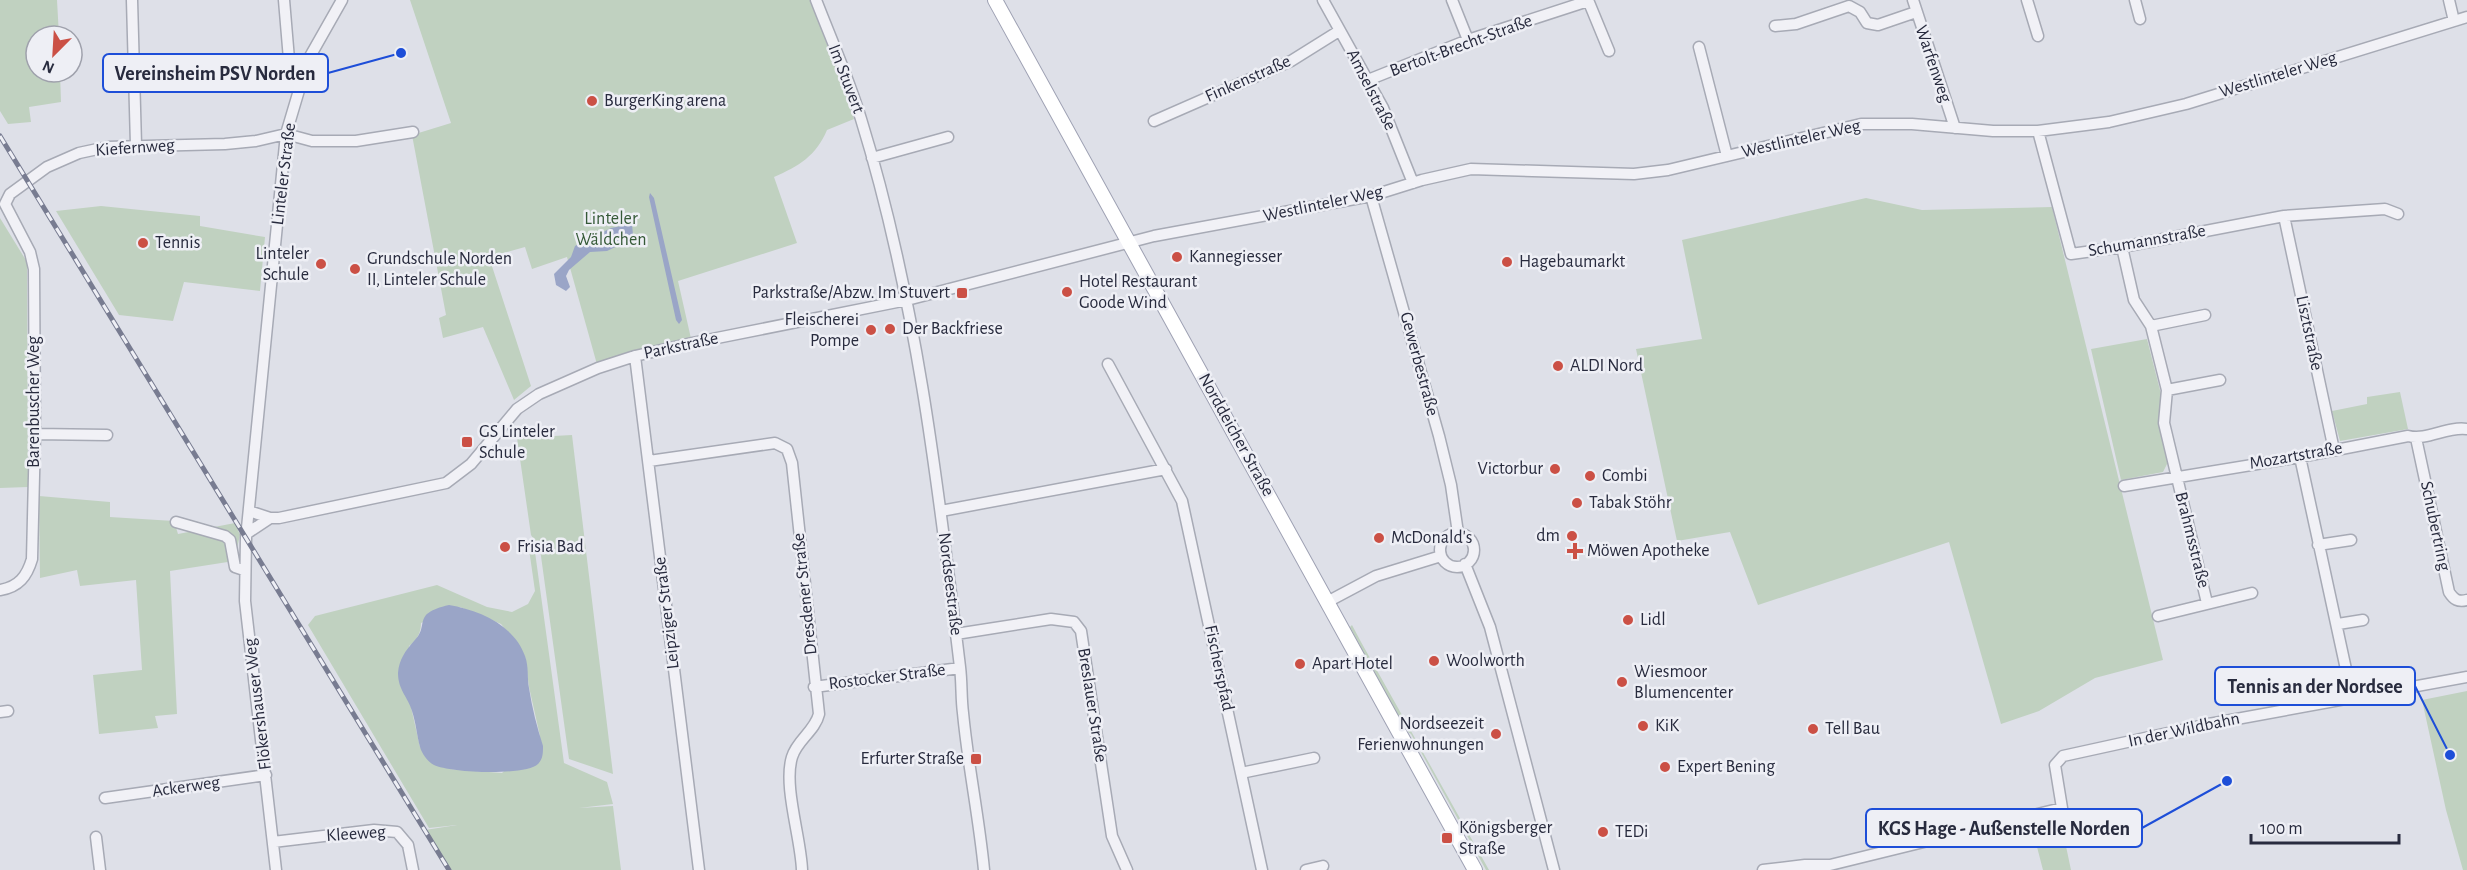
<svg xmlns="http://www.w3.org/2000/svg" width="2467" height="870" font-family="'Alegreya Sans',sans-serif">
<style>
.green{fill:#c0d1c0;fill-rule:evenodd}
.water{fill:#9aa5c7}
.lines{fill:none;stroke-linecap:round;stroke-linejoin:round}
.minor-casing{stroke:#a7aab5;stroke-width:13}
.major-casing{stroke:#9ea1b3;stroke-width:16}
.minor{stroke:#f1f1f6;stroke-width:10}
.major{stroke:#fff;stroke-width:14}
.rail-casing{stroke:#787c91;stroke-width:5}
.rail{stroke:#eeeff5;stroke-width:3;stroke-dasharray:9;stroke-linecap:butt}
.poi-dot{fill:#cb5045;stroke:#eeeff5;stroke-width:2}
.labels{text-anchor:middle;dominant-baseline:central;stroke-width:5;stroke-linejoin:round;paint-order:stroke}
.street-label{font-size:18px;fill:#282b3e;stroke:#eeeff5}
.poi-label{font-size:18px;fill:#282b3e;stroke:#eeeff5;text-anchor:start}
.park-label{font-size:18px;fill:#355937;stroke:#eeeff5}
.leader{fill:none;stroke:#1d4ed8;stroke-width:2}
.callout-dot{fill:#1d4ed8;stroke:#eeeff5;stroke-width:2}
.callout{fill:#eeeff5;stroke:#1d4ed8;stroke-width:2}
.callout-label{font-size:20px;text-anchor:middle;font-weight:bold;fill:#282b3e}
</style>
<rect width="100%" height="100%" fill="#dee0e8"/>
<path class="green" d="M0,0H57L59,36H36V72H60L61,102L29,107L31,122L8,124L0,111Z
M410,0H811L854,119L827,130C816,156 799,166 774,177L797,243L678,281L692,343L598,368L567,257L532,269L525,247L489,257L531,386L514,400L483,327L443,338L439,318L446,315L412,135L451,123Z
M1866,198L1922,210L2052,207L2163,660L2095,678L2039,711L2001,724L1949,542L1758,605L1730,532L1677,541L1636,349L1702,339L1682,240Z
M101,206L200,216V226L265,237L260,291L184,282L173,321L119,315L56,211Z
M0,218L27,262L28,487L0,488Z
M2147,339L2162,398L2159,425L2168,462L2163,472L2121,480L2091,349Z
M2400,392L2408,429L2340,441L2332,411L2367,404V397Z
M572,435L613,774L569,759L540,549L531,535L517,438Z
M39,496L110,502V517L174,521L178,534L235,523L240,535L234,561L170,571L177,714L155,716L158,728L99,734L93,675L142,670L136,580L80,586L77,570L40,578Z
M528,542L531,543L535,552L564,763L607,782L613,804L579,808L613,806L621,870H449L425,830L457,825L429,828L308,625L315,616L437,585L487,607L512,612L528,604L535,591ZM460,607L501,624L520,647L525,657L529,687L540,736L502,773L450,769L420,747L411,707L409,646C417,640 421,633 421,623Z
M1352,625L1361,642L1489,870H1486L1411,734L1405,730L1350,627Z
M2467,691V870H2463L2446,810L2422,700Z
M2047,822L2063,832L2071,870H2043L2031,824Z"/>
<path class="water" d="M650,193L654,198L682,320L679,324L676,320L649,197Z
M632,224L633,235L628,241L607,251L590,252L569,270L566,276L570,287L566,291L556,285L554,274L571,257L575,246L611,228Z
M449,605C479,610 514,625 525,656C529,667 527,678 529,688C532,708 537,727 543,746C543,753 543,759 538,764C526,776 450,773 434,765C428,762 422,754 420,747C417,736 416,723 412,711C408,697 398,690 398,673C399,660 405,651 414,641C431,625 410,614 449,605Z"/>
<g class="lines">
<defs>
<path id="minor" d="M132,0L136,145
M284,0L291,83L299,85
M816,0C831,39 849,79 861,119C916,297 938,484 960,667C962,683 961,698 963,713C968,766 979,817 984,870
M1323,0L1383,108L1413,183
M1452,0L1468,40
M1588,0L1609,51
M1913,0L1955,128
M2027,0L2038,36
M2135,0L2140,19
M2449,0L2454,21
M1775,26L1796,24L1849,6L1860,12L1867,23L1878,25L1916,12
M1699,47L1727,156
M1368,80L1468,40L1588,1
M1154,121L1291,61L1339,31
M2038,131L2071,254L2122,247L2284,216L2385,209L2398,214
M872,158L948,137
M1371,196L1439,436L1451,485L1458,533
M5,204L10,194L47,167L79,153L107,147L225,144L256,141L286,134L312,141H356L413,132
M2284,216L2334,450
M2122,247L2134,300L2151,326L2167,390L2164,423L2207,603
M2151,326L2205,315
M635,356L699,870
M1108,364L1182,501L1262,870
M2167,390L2220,380
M35,434L107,435
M2416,438L2449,592C2454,600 2458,602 2467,600
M2300,457L2352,697
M649,461L775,443L787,449L792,463L819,714C815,731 797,740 792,757C783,786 801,838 802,870
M2124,486L2300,457L2408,436C2427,441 2447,426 2467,429
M249,511L270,518H279L446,483L471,464L517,409L539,394L598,368L635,356L692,343L907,300L1154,236L1371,196L1422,180L1471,169L1634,174L1668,170L1861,124H1912L1993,131H2038L2109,122L2186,104L2467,17
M941,511L1166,469
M176,522L225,536L230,540L235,567L244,570
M1440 550a17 17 0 1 1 34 0a17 17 0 1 1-34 0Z
M246,534L270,518
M2318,545L2351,540
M1465,564L1490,627L1554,870
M0,590C19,587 27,576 32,559L35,434L34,269L30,252L5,204
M1329,601L1376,576L1441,556
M2158,616L2252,593
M2338,624L2363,620
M956,634L1051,619L1074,622L1081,631L1112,836L1127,870
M814,687L960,668
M0,712L8,711
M1241,773L1314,758
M105,798L266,775
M96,837L100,870
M273,842L374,830L397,832L408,845L413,870
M276,870L245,601L246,538L286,134L308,60L342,0
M1306,870L1323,866
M1763,870L1805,865H1830L2062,808L2055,765L2063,756L2209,724L2467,677"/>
<path id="major" d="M995,0L1475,870"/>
</defs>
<use href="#minor" class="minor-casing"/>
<use href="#major" class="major-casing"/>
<use href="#minor" class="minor"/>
<use href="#major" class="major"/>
<defs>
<path id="rail" d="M0,136L449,870"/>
</defs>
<use href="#rail" class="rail-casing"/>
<use href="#rail" class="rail"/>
</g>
<g class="poi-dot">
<circle cx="592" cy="101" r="6"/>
<circle cx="143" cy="243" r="6"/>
<circle cx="1177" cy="257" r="6"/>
<circle cx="1507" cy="262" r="6"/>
<circle cx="321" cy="264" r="6"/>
<circle cx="355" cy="269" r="6"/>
<circle cx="1067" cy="292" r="6"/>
<rect x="956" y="287" width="12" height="12" rx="3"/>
<circle cx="890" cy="329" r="6"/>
<circle cx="871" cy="330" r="6"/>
<circle cx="1558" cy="366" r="6"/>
<rect x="461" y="436" width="12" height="12" rx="3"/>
<circle cx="1555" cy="469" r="6"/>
<circle cx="1590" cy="476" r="6"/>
<circle cx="1577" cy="503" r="6"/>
<circle cx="1572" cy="536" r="6"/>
<circle cx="1379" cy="538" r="6"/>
<circle cx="505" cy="547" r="6"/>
<path d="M1572 542h6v6h6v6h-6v6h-6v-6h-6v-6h6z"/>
<circle cx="1628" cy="620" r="6"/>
<circle cx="1434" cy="661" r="6"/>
<circle cx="1300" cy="664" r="6"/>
<circle cx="1622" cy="682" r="6"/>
<circle cx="1643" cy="726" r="6"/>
<circle cx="1813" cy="729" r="6"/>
<circle cx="1496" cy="734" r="6"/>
<rect x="970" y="753" width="12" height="12" rx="3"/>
<circle cx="1665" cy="767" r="6"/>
<circle cx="1603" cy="832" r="6"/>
<rect x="1441" y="832" width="12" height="12" rx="3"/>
</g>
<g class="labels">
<g class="street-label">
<text transform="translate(1461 46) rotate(-20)">Bertolt-Brecht-Straße</text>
<text transform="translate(1933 64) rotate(71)">Warfenweg</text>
<text transform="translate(2278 75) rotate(-17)">Westlinteler Weg</text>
<text transform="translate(846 79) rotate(69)">Im Stuvert</text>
<text transform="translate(1248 79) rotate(-24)">Finkenstraße</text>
<text transform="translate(1371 90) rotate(63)">Amselstraße</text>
<text transform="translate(1801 139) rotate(-13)">Westlinteler Weg</text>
<text transform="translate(135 148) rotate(-4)">Kiefernweg</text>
<text transform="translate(284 174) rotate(-83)">Linteler Straße</text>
<text transform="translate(1323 204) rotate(-12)">Westlinteler Weg</text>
<text transform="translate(2147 241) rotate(-10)">Schumannstraße</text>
<text transform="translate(2309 333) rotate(78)">Lisztstraße</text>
<text transform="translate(681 346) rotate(-12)">Parkstraße</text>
<text transform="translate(1419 364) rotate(75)">Gewerbestraße</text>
<text transform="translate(34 402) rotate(-90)">Barenbuscher Weg</text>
<text transform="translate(1236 435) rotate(61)">Norddeicher Straße</text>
<text transform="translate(2296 456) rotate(-10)">Mozartstraße</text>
<text transform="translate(2435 526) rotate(78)">Schubertring</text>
<text transform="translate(2192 540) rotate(76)">Brahmsstraße</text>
<text transform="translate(950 584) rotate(83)">Nordseestraße</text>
<text transform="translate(805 594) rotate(-96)">Dresdener Straße</text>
<text transform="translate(667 613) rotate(-97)">Leipziger Straße</text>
<text transform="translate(1219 668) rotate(78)">Fischerspfad</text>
<text transform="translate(887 677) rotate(-7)">Rostocker Straße</text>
<text transform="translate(258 704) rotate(-97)">Flökershauser Weg</text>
<text transform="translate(1092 705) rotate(81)">Breslauer Straße</text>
<text transform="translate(2184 730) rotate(-12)">In der Wildbahn</text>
<text transform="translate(186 787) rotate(-8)">Ackerweg</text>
<text transform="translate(356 834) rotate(-4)">Kleeweg</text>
</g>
<g class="poi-label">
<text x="604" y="101">BurgerKing arena</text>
<text x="155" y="243">Tennis</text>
<text x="309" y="254" text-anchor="end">Linteler<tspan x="309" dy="21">Schule</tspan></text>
<text x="1189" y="257">Kannegiesser</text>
<text x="367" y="259">Grundschule Norden<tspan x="367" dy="21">II, Linteler Schule</tspan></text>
<text x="1519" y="262">Hagebaumarkt</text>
<text x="1079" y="282">Hotel Restaurant<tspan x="1079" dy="21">Goode Wind</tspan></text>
<text x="950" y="293" text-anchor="end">Parkstraße/Abzw. Im Stuvert</text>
<text x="859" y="320" text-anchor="end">Fleischerei<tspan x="859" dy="21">Pompe</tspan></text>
<text x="902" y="329">Der Backfriese</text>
<text x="1570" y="366">ALDI Nord</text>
<text x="479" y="432">GS Linteler<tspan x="479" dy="21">Schule</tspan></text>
<text x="1543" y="469" text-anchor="end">Victorbur</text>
<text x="1602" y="476">Combi</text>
<text x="1589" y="503">Tabak Stöhr</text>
<text x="1560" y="536" text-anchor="end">dm</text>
<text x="1391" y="538">McDonald's</text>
<text x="517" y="547">Frisia Bad</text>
<text x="1587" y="551">Möwen Apotheke</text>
<text x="1640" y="620">Lidl</text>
<text x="1446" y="661">Woolworth</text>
<text x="1312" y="664">Apart Hotel</text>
<text x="1634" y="672">Wiesmoor<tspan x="1634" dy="21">Blumencenter</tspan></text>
<text x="1484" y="724" text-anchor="end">Nordseezeit<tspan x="1484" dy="21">Ferienwohnungen</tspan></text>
<text x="1655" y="726">KiK</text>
<text x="1825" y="729">Tell Bau</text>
<text x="964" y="759" text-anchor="end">Erfurter Straße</text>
<text x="1677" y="767">Expert Bening</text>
<text x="1459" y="828">Königsberger<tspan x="1459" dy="21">Straße</tspan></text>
<text x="1615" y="832">TEDi</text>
</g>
<g class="park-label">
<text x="611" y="219">Linteler<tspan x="611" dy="21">Wäldchen</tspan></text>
</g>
</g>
<path class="leader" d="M401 53L328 73M2450 755L2415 686M2227 781L2142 828"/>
<g class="callout-dot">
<circle cx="401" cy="53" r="6"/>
<circle cx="2450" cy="755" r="6"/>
<circle cx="2227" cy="781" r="6"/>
</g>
<g class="callout">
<rect x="103" y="54" width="225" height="38" rx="6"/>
<rect x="2215" y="667" width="200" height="38" rx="6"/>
<rect x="1866" y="809" width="276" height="38" rx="6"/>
</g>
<g class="callout-label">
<text x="215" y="80">Vereinsheim PSV Norden</text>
<text x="2315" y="693">Tennis an der Nordsee</text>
<text x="2004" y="835">KGS Hage - Außenstelle Norden</text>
</g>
<g transform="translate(54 54) rotate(204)"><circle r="28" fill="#eeeff5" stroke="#9fa1ac" stroke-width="1.5"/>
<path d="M0-4.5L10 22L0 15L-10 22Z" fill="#cb5045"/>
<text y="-9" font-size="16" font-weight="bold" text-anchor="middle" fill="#282b3e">N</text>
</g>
<path d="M2251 834v9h148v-9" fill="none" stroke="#282b3e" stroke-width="3"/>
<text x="2260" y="834" font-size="18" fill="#282b3e" stroke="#eeeff5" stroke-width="4.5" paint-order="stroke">100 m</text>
</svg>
